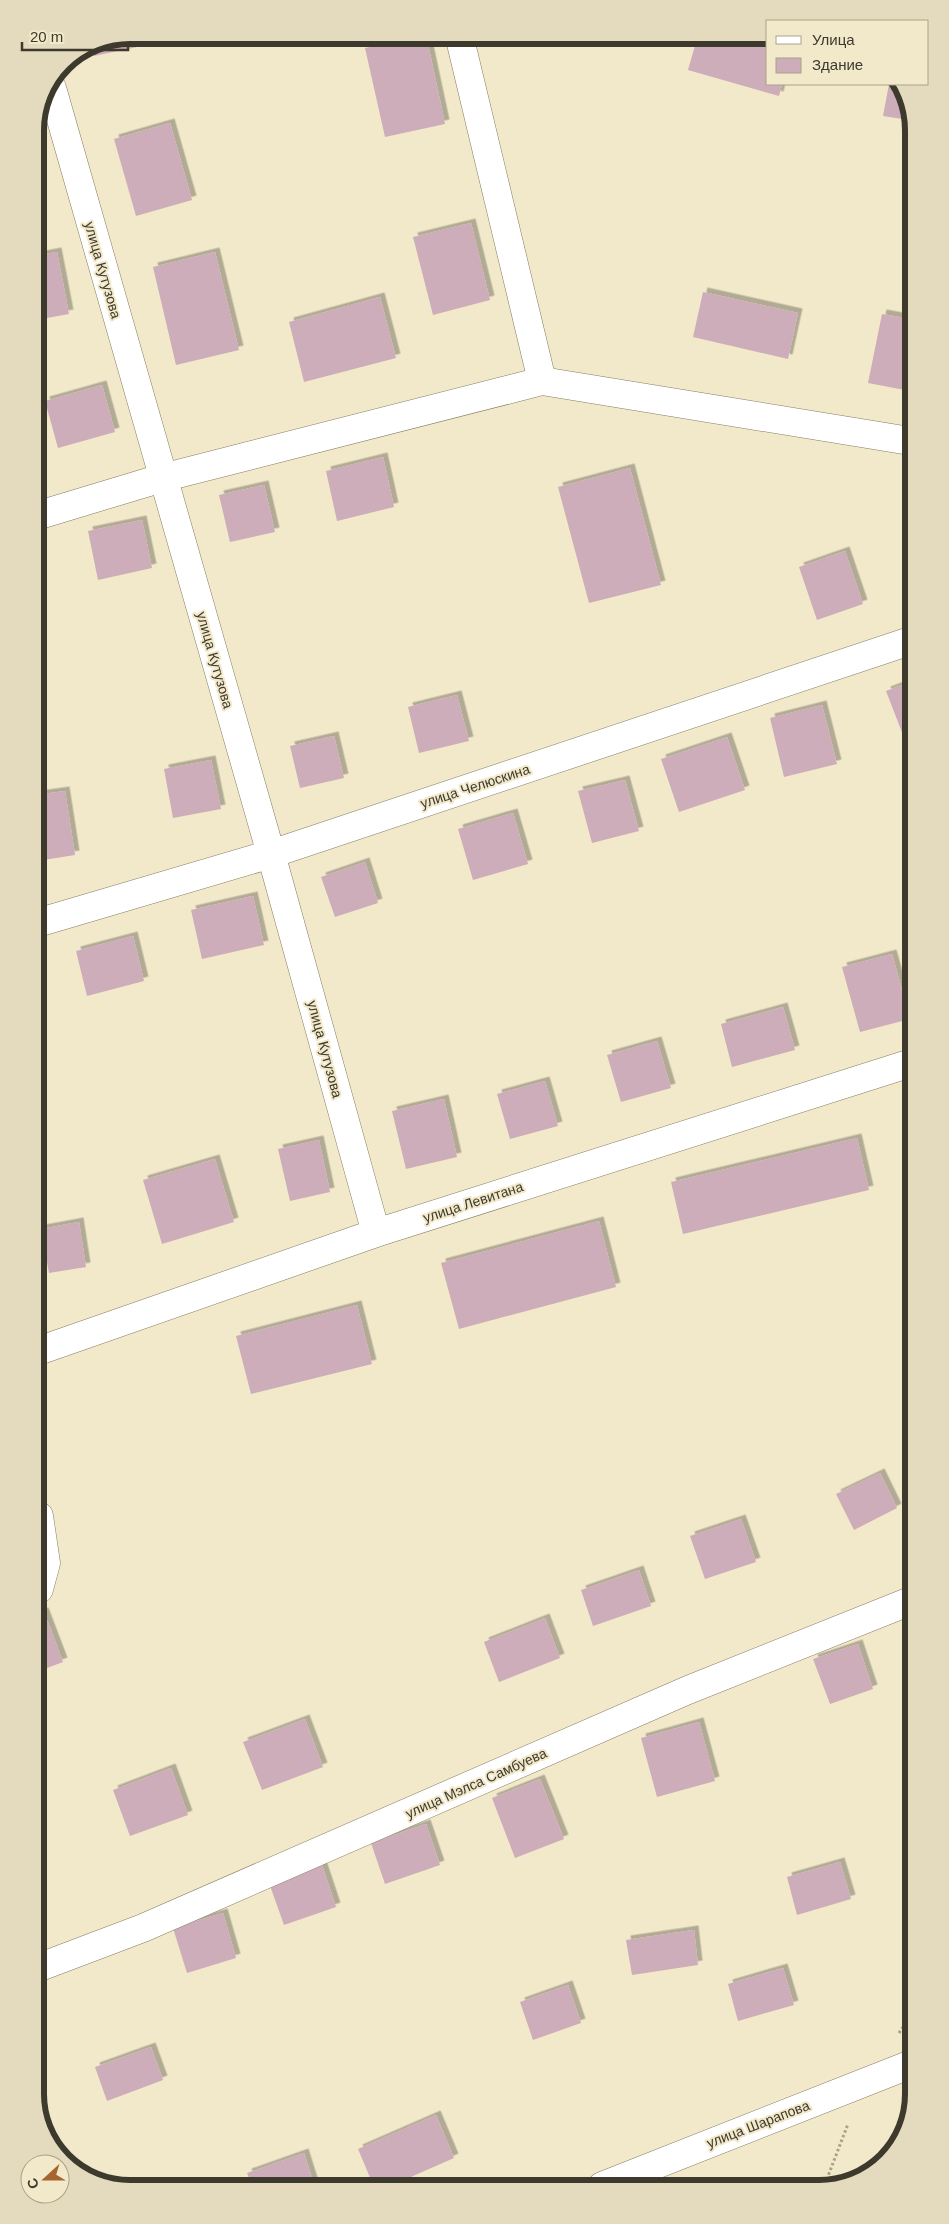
<svg xmlns="http://www.w3.org/2000/svg" width="949" height="2224" font-family="Arial,sans-serif">
<style>
.building{fill:#cdadb9;filter:url(#shadow)}
.lines{fill:none;stroke-linecap:round;stroke-linejoin:round}
.minor-casing{stroke:#867d62;stroke-width:29}
.path{stroke:#a9a28b;stroke-width:3;stroke-dasharray:2.5 2.5;stroke-linecap:butt}
.minor{stroke:#fff;stroke-width:28}
.labels{text-anchor:middle;dominant-baseline:central;stroke-width:4;stroke-linejoin:round;paint-order:stroke}
.street-label{font-size:14px;fill:#3d392d;stroke:#f2e8ca}
.rim{fill:none;stroke:#3d392d;stroke-width:6}
</style>
<defs>
<filter id="shadow"><feDropShadow dx="4.5" dy="-4.5" stdDeviation="0" flood-color="#0004"/></filter>
</defs>
<rect width="100%" height="100%" fill="#f2e8ca"/>
<path class="building" d="M130,35H145L147,45L94,56L91,44L94,42Z
M426,35L445,124L385,137L365,48Z
M572,35H603L601,42Z
M698,35H768V84H782L779,96L688,70Z
M889,84H898L909,100V120L883,116Z
M170,123L192,200L136,216L114,139Z
M471,223L490,300L433,315L413,237Z
M57,252L69,314L36,320V256Z
M215,252L239,350L176,365L153,267Z
M703,292L798,313L788,359L693,337Z
M380,297L396,358L304,382L289,322Z
M882,314L910,319V391L868,383Z
M102,385L115,432L58,448L45,401Z
M383,457L394,507L337,521L326,471Z
M630,468L661,585L589,603L558,487Z
M264,485L275,532L230,542L219,495Z
M142,520L152,568L98,580L88,531Z
M845,551L863,604L817,620L799,567Z
M910,682L911,732L903,735L886,691Z
M457,695L469,741L419,753L408,707Z
M822,705L837,764L784,777L770,718Z
M334,736L344,778L300,788L290,746Z
M727,737L745,790L679,812L661,759Z
M211,760L221,809L173,818L164,769Z
M625,780L639,831L592,843L578,791Z
M65,791L75,855L37,861V795Z
M513,813L528,864L473,880L458,829Z
M365,862L378,903L335,917L321,877Z
M253,896L264,945L202,959L191,910Z
M133,936L144,981L87,996L76,951Z
M892,954L910,1019L860,1032L842,967Z
M783,1007L795,1050L732,1067L721,1024Z
M657,1041L671,1088L621,1102L607,1055Z
M545,1081L558,1126L510,1139L497,1094Z
M444,1099L457,1157L406,1169L392,1111Z
M857,1138L869,1190L683,1234L671,1182Z
M319,1140L330,1192L290,1201L278,1149Z
M215,1159L234,1222L162,1244L143,1180Z
M599,1221L616,1287L459,1329L441,1263Z
M79,1222L86,1267L49,1273L41,1229Z
M357,1305L372,1364L251,1394L236,1336Z
M880,1473L897,1508L854,1530L836,1494Z
M741,1519L756,1562L705,1579L690,1536Z
M639,1570L651,1606L593,1626L581,1590Z
M44,1612L63,1662L39,1671V1614Z
M545,1618L560,1658L499,1682L484,1642Z
M913,1628V1660L902,1632Z
M858,1644L873,1689L830,1704L813,1659Z
M305,1719L323,1767L262,1790L243,1742Z
M699,1722L715,1781L657,1797L641,1738Z
M171,1768L188,1815L130,1836L113,1790Z
M540,1779L564,1839L515,1858L492,1798Z
M426,1824L440,1865L385,1884L371,1843Z
M321,1862L336,1907L284,1925L268,1880Z
M840,1862L851,1899L797,1915L787,1877Z
M223,1913L236,1958L187,1973L173,1928Z
M694,1930L698,1965L632,1975L626,1940Z
M783,1968L794,2005L738,2021L728,1984Z
M568,1985L581,2023L533,2040L520,2002Z
M151,2047L163,2080L107,2101L95,2067Z
M436,2115L454,2158L388,2187H374L358,2149Z
M304,2153L315,2188H253L247,2173Z"/>
<g class="lines">
<defs>
<path id="minor" d="M459,35L542,381
M52,88L271,854L376,1233
M36,516L162,478L542,381L910,441
M37,923L271,854L910,641
M38,1351L376,1233L911,1063
M39,1516L46,1563L39,1589
M40,1967L143,1928L688,1690L913,1600
M602,2186L914,2063"/>
</defs>
<use href="#minor" class="minor-casing"/>
<path class="path" d="M899,2033L914,2011
M825,2184L848,2124"/>
<use href="#minor" class="minor"/>
</g>
<g class="labels">
<g class="street-label">
<text transform="translate(103 270) rotate(74)">улица Кутузова</text>
<text transform="translate(215 660) rotate(74)">улица Кутузова</text>
<text transform="translate(475 786) rotate(-18)">улица Челюскина</text>
<text transform="translate(325 1049) rotate(75)">улица Кутузова</text>
<text transform="translate(473 1202) rotate(-18)">улица Левитана</text>
<text transform="translate(476 1783) rotate(-24)">улица Мэлса Самбуева</text>
<text transform="translate(758 2124) rotate(-21)">улица Шарапова</text>
</g>
</g>
<path d="M0 0H949V2224H0ZM130 44H819A86 86 0 0 1 905 130V2094A86 86 0 0 1 819 2180H130A86 86 0 0 1 44 2094V130A86 86 0 0 1 130 44Z" fill="#e4dabd" fill-rule="evenodd"/>
<path class="rim" d="M130 44H819A86 86 0 0 1 905 130V2094A86 86 0 0 1 819 2180H130A86 86 0 0 1 44 2094V130A86 86 0 0 1 130 44Z"/>
<rect x="766" y="20" width="162" height="65" fill="#f2e8ca" stroke="#aaa28b"/>
<rect x="776" y="36" width="25" height="8" fill="#ffffff" stroke="#aaa28b"/>
<text x="812" y="45" font-size="15" fill="#3d392d">Улица</text>
<rect x="776" y="58" width="25" height="15" fill="#cdadb9" stroke="#aaa28b"/>
<text x="812" y="70" font-size="15" fill="#3d392d">Здание</text>
<g transform="translate(45 2179) rotate(249)"><circle r="24" fill="#f2e8ca" stroke="#aaa28b"/>
<path d="M0-4L9 19L0 12L-9 19Z" fill="#a5652e"/>
<text y="-8" font-size="14" font-weight="bold" text-anchor="middle" fill="#3d392d">С</text>
</g>
<path d="M22 42v8h106v-8" fill="none" stroke="#3d392d" stroke-width="2.5"/>
<text x="30" y="42" font-size="15" fill="#3d392d" stroke="#f2e8ca" stroke-width="4" paint-order="stroke">20 m</text>
</svg>
